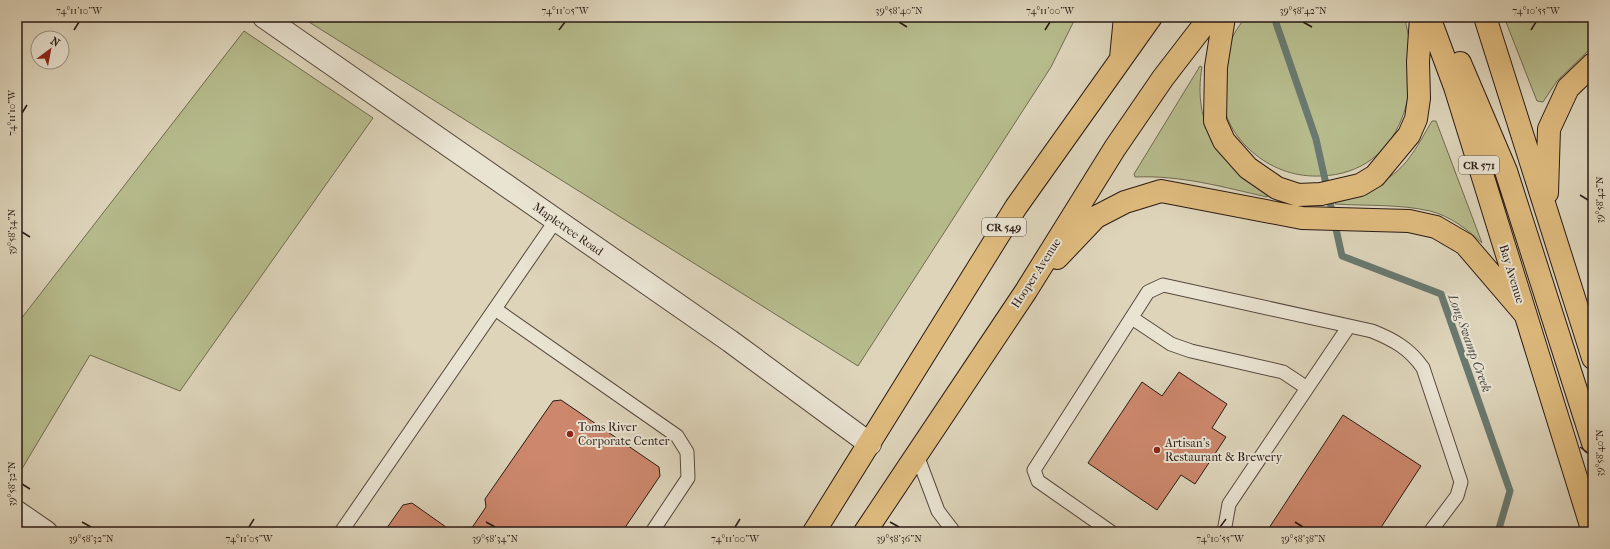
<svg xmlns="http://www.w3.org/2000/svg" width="1610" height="549" font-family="'IM FELL French Canon',serif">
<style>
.green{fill:#b6bb8c;stroke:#706a50}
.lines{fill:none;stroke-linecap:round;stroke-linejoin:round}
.stream{stroke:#69796f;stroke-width:7}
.building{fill:#cc876c;stroke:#2a1a14}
.service-casing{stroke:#57483e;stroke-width:15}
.minor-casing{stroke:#57483e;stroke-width:24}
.tertiary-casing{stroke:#57483e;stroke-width:24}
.primary-casing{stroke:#2a1a14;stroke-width:24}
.service{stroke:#e9e3d2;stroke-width:13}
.minor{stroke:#e9e3d2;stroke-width:22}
.tertiary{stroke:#e9e3d2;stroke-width:22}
.primary{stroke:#deba7d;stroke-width:22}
.ticks{fill:none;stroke:#2a1a14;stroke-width:1.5}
.poi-dot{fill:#8f2418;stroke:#e9e3d2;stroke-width:1.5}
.labels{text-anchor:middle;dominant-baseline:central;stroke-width:4;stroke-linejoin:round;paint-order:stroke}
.shield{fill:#e9e3d2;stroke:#63564d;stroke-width:1}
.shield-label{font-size:11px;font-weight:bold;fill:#2a1a14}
.street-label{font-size:12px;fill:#2a1a14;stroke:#e9e3d2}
.poi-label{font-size:12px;fill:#2a1a14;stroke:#e9e3d2;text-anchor:start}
.water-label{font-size:13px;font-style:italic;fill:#4a4942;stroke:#e9e3d2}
.neatline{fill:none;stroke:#2a1a14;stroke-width:1.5}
.ticks-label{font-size:10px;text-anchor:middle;fill:#2a1a14}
</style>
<rect width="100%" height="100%" fill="#ddd4ba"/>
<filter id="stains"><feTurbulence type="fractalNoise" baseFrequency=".005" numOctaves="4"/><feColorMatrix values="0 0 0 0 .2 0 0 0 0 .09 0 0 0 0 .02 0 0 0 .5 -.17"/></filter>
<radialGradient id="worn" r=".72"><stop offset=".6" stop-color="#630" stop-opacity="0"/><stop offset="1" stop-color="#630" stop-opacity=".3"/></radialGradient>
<path class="green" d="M301,17H1076L1051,67L858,366Z
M1246,17H1404C1424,83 1404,173 1321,176C1297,177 1275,170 1256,155C1242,144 1230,129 1225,111C1222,103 1225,90 1226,81C1228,51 1226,41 1246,17Z
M1504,17H1593V46L1557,81L1543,102L1537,101Z
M244,31L373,118L180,391L90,355L17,477V324Z
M1200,66L1202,67C1192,124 1220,166 1269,193L1267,197C1223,187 1181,175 1135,177L1134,174Z
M1432,121H1436L1482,243C1467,229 1450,216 1430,211C1400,204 1366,206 1335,204V200C1351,194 1369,188 1384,180C1407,169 1420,141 1432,121Z"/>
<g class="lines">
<path class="stream" d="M1274,17L1316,139L1342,256L1441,294L1510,491L1498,532"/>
</g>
<path class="building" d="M1179,372L1227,404L1212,428L1226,437L1195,484L1181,475L1157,510L1088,463L1142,382L1162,396Z
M561,400L659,467L660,476L622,532H469L486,507L485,499L553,401Z
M1343,415L1421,466L1378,532H1276L1269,528Z
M412,503L453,532H384L403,505Z"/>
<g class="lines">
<defs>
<path id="service" d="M495,309L677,436L687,452L688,478L652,532
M1132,318L1171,344L1191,351L1283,372L1307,388
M917,455L938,511L954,532
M341,532L556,220
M1111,532L1038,481L1034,470L1148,292L1163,285L1372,331C1394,340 1409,348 1423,368L1461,482L1457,496L1430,532
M1224,532L1229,504L1349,326"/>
<path id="minor" d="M17,512L46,532"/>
<path id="tertiary" d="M264,17L730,341L870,444"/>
<path id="primary" d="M1224,17L1216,67L1215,121L1224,141L1248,168L1277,188L1298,195L1321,194L1360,185L1375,176L1409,135L1416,119L1419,98L1418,62L1421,17
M1429,17L1455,87L1593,532
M1485,17L1593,358
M1121,58L1125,17
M1460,63L1506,171L1593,443
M1547,193L1549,129L1568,88L1593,64
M1057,258L1096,217L1125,202L1161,191L1302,218L1409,221L1436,227L1465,244L1525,314
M814,532L1016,207L1151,17
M865,532L1026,291L1115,148L1163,78L1210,17"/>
</defs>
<use href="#service" class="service-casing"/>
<use href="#minor" class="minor-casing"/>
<use href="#tertiary" class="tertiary-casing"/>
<use href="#primary" class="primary-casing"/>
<use href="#service" class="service"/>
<use href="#minor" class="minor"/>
<use href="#tertiary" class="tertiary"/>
<use href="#primary" class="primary"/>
</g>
<path class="ticks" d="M899,22L907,27M1303,22L1312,27M74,30L79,22M559,30L565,22M1045,30L1050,22M1531,30L1536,22M22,113L27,105M1580,195L1588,200M22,232L30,237M1580,447L1588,453M22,484L30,489M82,522L91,527M486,522L495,527M890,522L899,527M1295,522L1303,527M249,527L254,519M735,527L740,519M1220,527L1226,519"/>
<g class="poi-dot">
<circle cx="570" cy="434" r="4"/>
<circle cx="1157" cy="450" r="4"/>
</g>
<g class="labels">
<g class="shield">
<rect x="1459" y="156" width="40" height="18" rx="3"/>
<rect x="982" y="218" width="44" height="18" rx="3"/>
</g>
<g class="shield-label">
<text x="1479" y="165">CR 571</text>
<text x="1004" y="227">CR 549</text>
</g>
<g class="street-label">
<text transform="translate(568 229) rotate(35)">Mapletree Road</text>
<text transform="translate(1036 273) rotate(-57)">Hooper Avenue</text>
<text transform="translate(1512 274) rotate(73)">Bay Avenue</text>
</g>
<g class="poi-label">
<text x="578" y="427">Toms River<tspan x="578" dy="14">Corporate Center</tspan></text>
<text x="1165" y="443">Artisan's<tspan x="1165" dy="14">Restaurant &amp; Brewery</tspan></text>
</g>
<g class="water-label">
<text transform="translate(1470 343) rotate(70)">Long Swamp Creek</text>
</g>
</g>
<rect width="1610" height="549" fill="none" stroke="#ddd4ba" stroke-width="44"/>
<g transform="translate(50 50) rotate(32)"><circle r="19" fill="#e9e3d2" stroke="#9d9386"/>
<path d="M0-3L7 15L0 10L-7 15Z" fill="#8f2418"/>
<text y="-6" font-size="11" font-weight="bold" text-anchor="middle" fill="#2a1a14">N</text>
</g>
<rect x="22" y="22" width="1566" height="505" class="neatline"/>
<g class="ticks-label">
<text x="79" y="14">74°11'10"W</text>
<text x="565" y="14">74°11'05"W</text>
<text x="899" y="14">39°58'40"N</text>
<text x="1050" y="14">74°11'00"W</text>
<text x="1303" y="14">39°58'42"N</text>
<text x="1536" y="14">74°10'55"W</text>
<text transform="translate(11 113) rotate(-90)" y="4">74°11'10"W</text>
<text transform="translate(1599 200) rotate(-90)" y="4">39°58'42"N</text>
<text transform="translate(11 232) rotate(-90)" y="4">39°58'34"N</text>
<text transform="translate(1599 453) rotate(-90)" y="4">39°58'40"N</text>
<text transform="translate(11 484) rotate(-90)" y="4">39°58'32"N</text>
<text x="91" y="542">39°58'32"N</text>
<text x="249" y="542">74°11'05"W</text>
<text x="495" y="542">39°58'34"N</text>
<text x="735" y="542">74°11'00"W</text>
<text x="899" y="542">39°58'36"N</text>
<text x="1220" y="542">74°10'55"W</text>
<text x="1303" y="542">39°58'38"N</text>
</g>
<rect width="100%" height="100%" filter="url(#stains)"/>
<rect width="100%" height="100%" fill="url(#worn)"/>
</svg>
